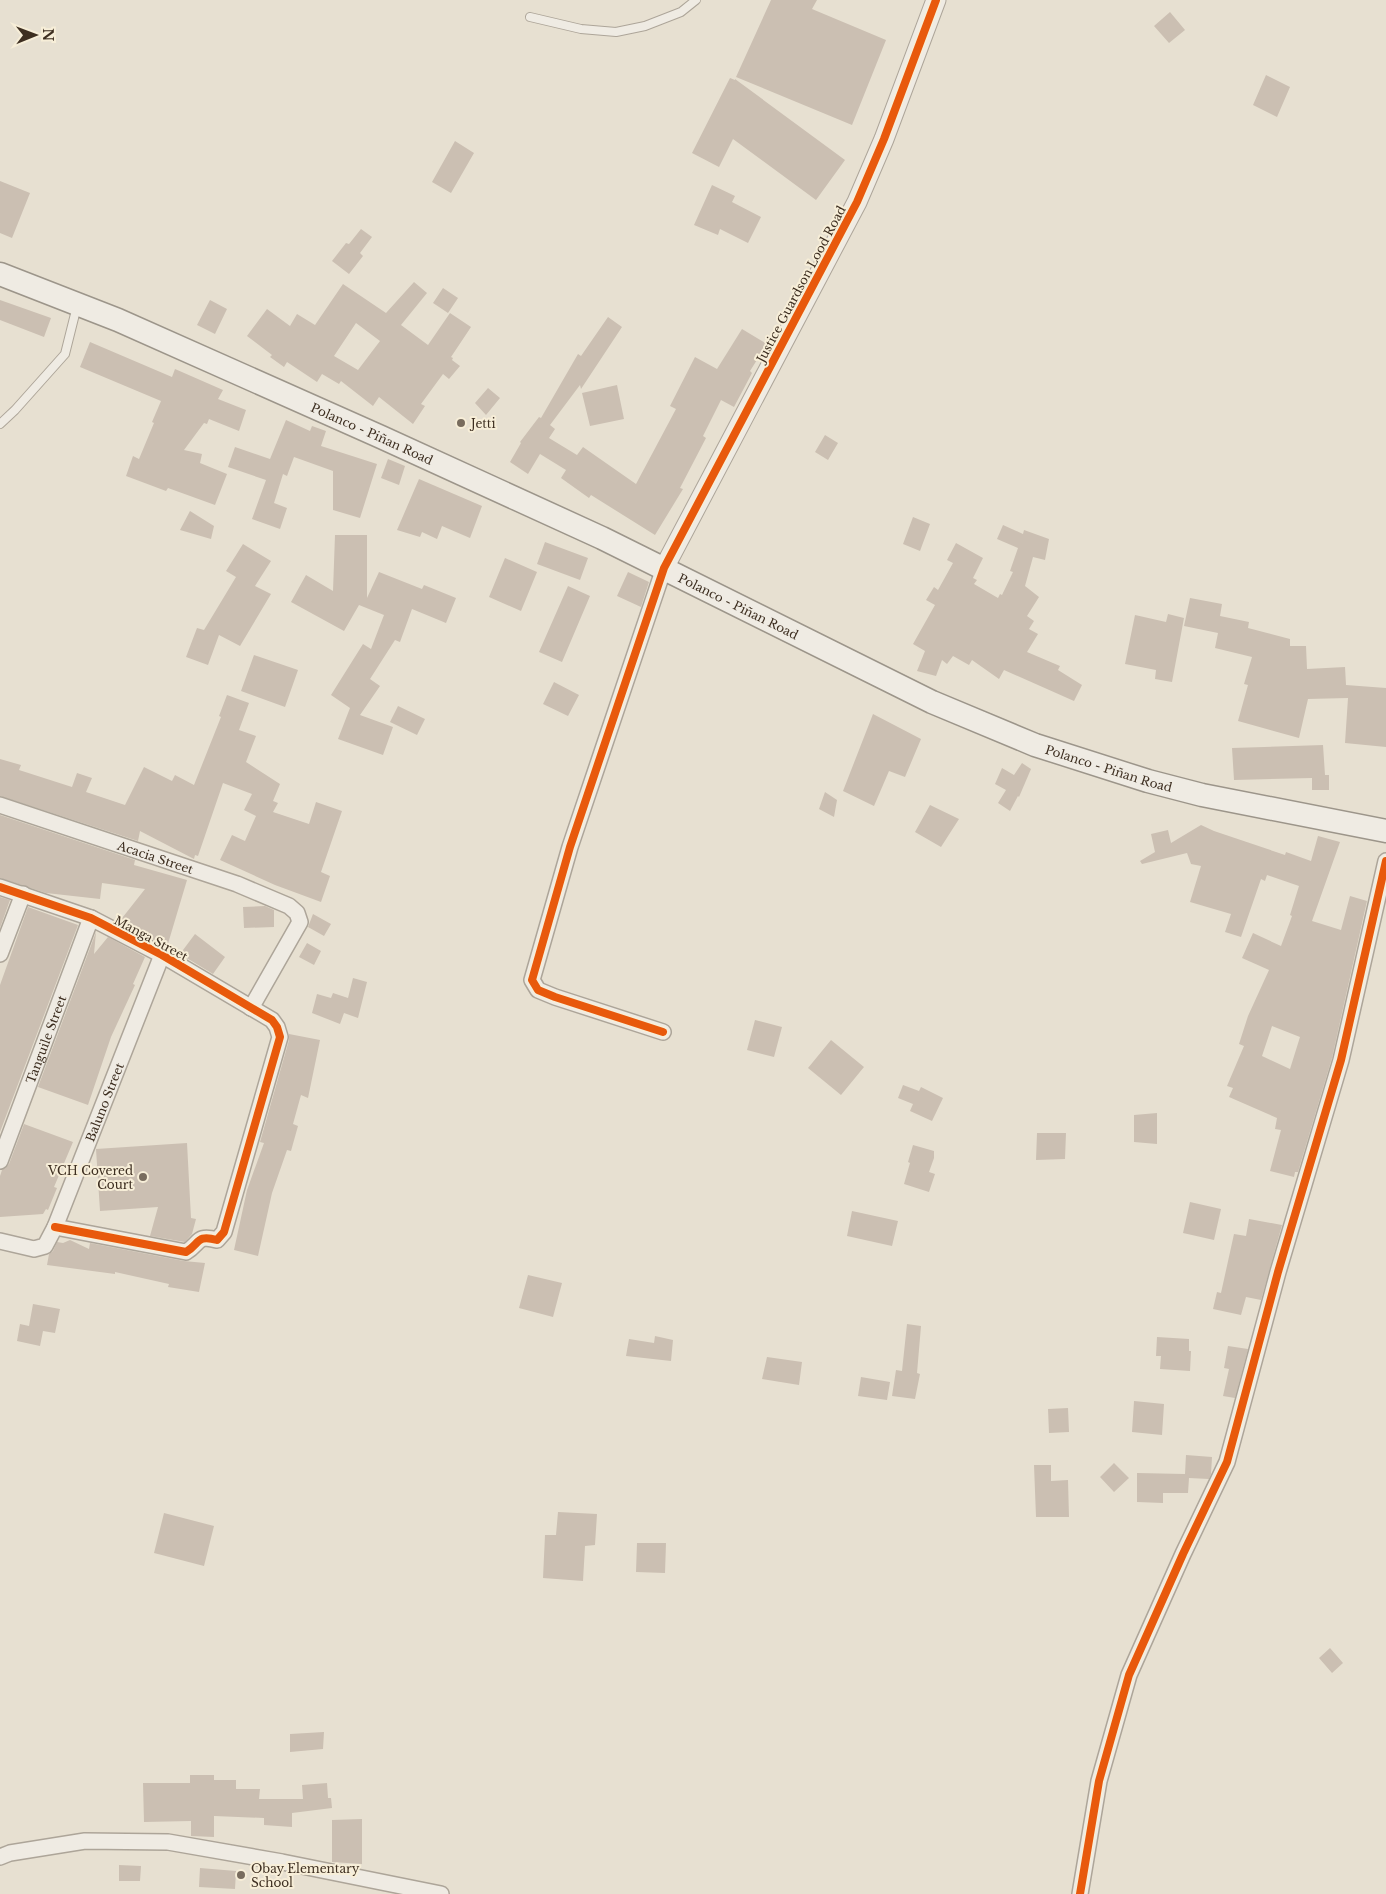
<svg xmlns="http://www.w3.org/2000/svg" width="1386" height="1894" font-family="'Libre Baskerville',serif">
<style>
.building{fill:#cbbfb2;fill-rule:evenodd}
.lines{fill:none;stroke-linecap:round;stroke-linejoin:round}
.service-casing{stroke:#ada599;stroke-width:10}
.minor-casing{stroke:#ada599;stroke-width:18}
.tertiary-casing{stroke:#ada599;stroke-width:21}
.secondary-casing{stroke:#9c958a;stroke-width:25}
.service{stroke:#efebe3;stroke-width:8}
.minor{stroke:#efebe3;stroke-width:15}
.tertiary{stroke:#efebe3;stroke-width:19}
.secondary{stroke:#efebe3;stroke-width:22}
.cycleway-casing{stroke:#f7eed8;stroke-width:11}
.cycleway{stroke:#e8590c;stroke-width:8}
.poi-dot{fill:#786c5e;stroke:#f7eed8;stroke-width:2}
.labels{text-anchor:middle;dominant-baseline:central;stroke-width:4;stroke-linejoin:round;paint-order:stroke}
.street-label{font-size:12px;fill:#3d2e20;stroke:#f7eed8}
.poi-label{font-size:12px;fill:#3d2e20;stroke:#f7eed8;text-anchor:start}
</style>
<rect width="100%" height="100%" fill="#e7e0d1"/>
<path class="building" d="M771,0H817L812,9L886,40L852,125L736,77Z
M1170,12L1185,30L1169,43L1154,26Z
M1266,75L1290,87L1277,117L1253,105Z
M730,78L735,80V79L845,160L816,200L733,139L719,167L692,153Z
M455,141L474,153L451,193L432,182Z
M0,181L30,193L12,238L0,233Z
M712,185L735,196L732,202L761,217L748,243L720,229L718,235L694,225Z
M361,229L372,237L360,253L363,256L349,274L332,261L346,243L349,244Z
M414,282L427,293L401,325L428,345L450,313L471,327L451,357L453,358L452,360L460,366L449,379L443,374L421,404L425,406L413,424L379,397L373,406L341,381L339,384L322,374L317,382L287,362L284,367L270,357L272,355L247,336L267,309L290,326L297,314L315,325L343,284L386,313ZM356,323L380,341L358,370L334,356Z
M443,288L458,298L448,313L433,303Z
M0,300L51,318L44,337L0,320Z
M210,300L227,309L215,334L197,325Z
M608,317L622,327L581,389L580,385L550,425L555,429L549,438L577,455L583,447L636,484L676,409L670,406L695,357L717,369L742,329L767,344L750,371L752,373L734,407L721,400L703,436L706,438L680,488L683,489L655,535L591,495L589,498L561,478L566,470L540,454L528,474L510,462L521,443L520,442L539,417L541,418L578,354L581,356Z
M90,342L172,377L175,369L223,390L218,399L246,410L239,431L209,419L207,424L204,423L184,450L202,454L200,463L227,474L215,505L168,488L166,491L126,476L133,456L139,459L154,423L152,422L161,401L80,367Z
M617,385L624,419L590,426L582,393Z
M488,388L500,398L486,415L475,403Z
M286,420L310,431L312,426L326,431L321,446L377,464L360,518L333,510V471L294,457L287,476L283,474L274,503L287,508L280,529L252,519L266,480L228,467L235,447L270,459Z
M825,435L838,443L828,460L815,452Z
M388,459L405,466L399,485L381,478Z
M419,479L482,506L470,538L442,526L437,539L422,532L420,537L397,530Z
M190,511L214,526L211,539L180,530Z
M913,517L930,524L920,551L903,544Z
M1003,525L1023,534L1024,530L1049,539L1045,560L1033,557L1025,586L1039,597L1027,616L1034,621L1029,629L1038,634L1027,652L1060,666L1058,670L1082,685L1074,701L1004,670L999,679L972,660L969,665L953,656L947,664L942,660L936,676L917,671L925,651L913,644L935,605L926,600L934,587L938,590L953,563L947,560L956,543L983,558L973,578L977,580L974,584L998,598L1000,594L1002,595L1013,572L1010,571L1018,548L997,539Z
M335,535H367V598L379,572L422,589L424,585L456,598L446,623L412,609L400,642L395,640L370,679L380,686L360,715L393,727L383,755L338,739L350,708L331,695L363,644L371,649L384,615L359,605L344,631L291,602L306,575L333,591Z
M545,542L588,558L580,580L537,564Z
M243,544L271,561L255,586L271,594L240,646L219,635L208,665L186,657L197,628L204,630L236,577L226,571Z
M505,558L537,572L521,611L489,597Z
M628,572L649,582L641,607L617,596Z
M568,586L590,596L562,662L539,652Z
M1190,598L1222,604L1220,616L1249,622L1248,628L1290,639V646H1306L1307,669L1345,667L1346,685L1386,688V747L1345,743L1348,698L1308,699L1299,738L1238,721L1248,685L1244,684L1252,657L1215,648L1218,633L1184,626Z
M1168,614L1184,618L1172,682L1155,679L1156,670L1125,664L1135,615L1166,622Z
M254,655L298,670L285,707L241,691Z
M554,682L579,695L568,716L543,704Z
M227,695L249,703L239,730L256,736L246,762L280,784L273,801L278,803L273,812L309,824L316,802L342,811L321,872L330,876L321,902L275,885L220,860L232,835L245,841L256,816L244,810L252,794L223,783L198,856L195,855L194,859L140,831L138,841L0,796V759L21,765L19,770L72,787L77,773L92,778L86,792L125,805L144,767L172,781L175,775L194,785L221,717L219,716Z
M398,706L425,719L417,735L390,722Z
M873,714L921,739L905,777L889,771L874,806L843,791Z
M1323,745L1325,775H1329V790H1312V778L1234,780L1232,748Z
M1022,763L1031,769L1019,797L1018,796L1010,811L998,803L1006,790L995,784L1002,768L1014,775Z
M825,792L837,800L834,817L819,809Z
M930,805L959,819L941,847L915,832Z
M0,815L135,860L134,865L187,880L167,947L119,922L145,889L102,883L100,899L46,893L0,878Z
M1201,825L1214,831L1285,855L1286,852L1311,861L1318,836L1340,842L1312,921L1341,930L1350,896L1367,901L1332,1058L1298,1172H1295L1294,1177L1270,1171L1281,1130L1275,1129L1277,1118L1229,1097L1233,1088L1227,1086L1244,1046L1239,1044L1248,1016L1269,970L1242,958L1253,933L1281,946L1292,916L1290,915L1299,886L1267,875L1265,881L1261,879L1241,937L1225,932L1231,914L1190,902L1201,866L1191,864L1187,853L1142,864L1140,861L1155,852L1151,834L1168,830L1171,843ZM1272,1026L1300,1037L1290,1069L1262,1056Z
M0,897L10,900L0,928Z
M265,906L274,910V927L244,928L243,907Z
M28,907L78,925L0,1132V985Z
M313,914L331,924L324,936L308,927Z
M96,932L94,954L108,937L145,957L133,984L135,985L111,1037L88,1105L38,1087Z
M195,934L225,957L213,974L180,954Z
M307,943L321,951L314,965L299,957Z
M353,978L367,982L358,1018L344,1013L340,1024L312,1013L317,994L331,998L333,993L348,998Z
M755,1020L782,1027L774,1057L747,1050Z
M289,1034L320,1040L308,1098L301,1095L293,1124L298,1126L291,1151L287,1150L272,1193L258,1256L234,1250L247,1190L264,1143L260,1142L289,1040Z
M831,1040L864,1067L841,1095L808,1068Z
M903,1085L919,1091L921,1087L943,1098L932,1121L910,1111L913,1104L898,1098Z
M1157,1113V1144L1134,1142V1115Z
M24,1124L73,1142L54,1187L57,1188L48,1210L46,1209L43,1214L0,1217V1176L2,1170L9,1164Z
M1037,1133H1066L1065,1159L1036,1160Z
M187,1143L191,1218L196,1219L192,1234L185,1242L150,1236L158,1207L100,1211L96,1149Z
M913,1145L934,1151V1158L929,1172L935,1174L929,1192L904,1184L910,1163L908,1162Z
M1190,1202L1221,1209L1214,1240L1183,1233Z
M852,1211L898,1221L892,1246L847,1236Z
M1249,1219L1282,1225L1261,1300L1246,1297L1241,1315L1213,1309L1217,1292L1221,1293L1234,1234L1246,1236Z
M70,1240L89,1249L90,1243L184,1261L205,1263L199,1292L168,1287L169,1284L115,1272V1274L47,1265L49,1254L53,1251L57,1242L63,1243Z
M528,1275L562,1283L553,1317L519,1308Z
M33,1304L60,1309L55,1333L43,1331L40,1346L17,1341L20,1324L29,1326Z
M907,1324L921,1326L917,1373L920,1374L915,1399L892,1396L896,1370L902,1371Z
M655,1336L673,1340L671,1361L626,1356L629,1339L654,1343Z
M1157,1337L1189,1339V1351H1191L1190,1371L1160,1369L1161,1356H1156Z
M1228,1346L1248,1349L1235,1398L1223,1396L1229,1369L1224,1368Z
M767,1357L802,1362L799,1385L762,1379Z
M861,1377L890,1382L887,1400L858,1396Z
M1134,1401L1164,1404L1162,1435L1132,1432Z
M1068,1408L1069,1432L1049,1433L1048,1409Z
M1186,1455L1212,1457L1211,1474L1209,1479L1189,1478L1188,1493H1163V1503L1137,1502V1473L1185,1474Z
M1114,1463L1129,1478L1114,1492L1100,1477Z
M1034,1465H1051V1481L1068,1480L1069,1517H1036Z
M558,1512L597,1514L595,1545L585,1546L583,1581L543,1578L545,1535H556Z
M164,1513L214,1526L204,1566L154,1553Z
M637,1543H666L665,1573L636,1572Z
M1330,1648L1343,1663L1332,1673L1319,1658Z
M324,1732L323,1749L290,1752V1734Z
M190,1775H214V1780H236V1789H260L259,1799H303L302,1785L327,1783L328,1798H331L332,1808L292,1813V1827L264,1825V1818L214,1816V1837L191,1836V1821L144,1822L143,1783H190Z
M362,1819V1864L332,1862V1820Z
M119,1865L141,1866L140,1881H119Z
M200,1868L236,1871L235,1889L199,1887Z"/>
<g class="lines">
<defs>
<path id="service" d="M530,17L581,29L616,32L645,26L681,12L696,0
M0,424L15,410L65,354L77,306"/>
<g id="minor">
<path id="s1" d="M0,805L237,884L289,906L297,913L300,922L251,1008"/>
<path d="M0,887L91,918L162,955L272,1020L277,1027L280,1037L224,1232L217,1240C196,1234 200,1244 186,1252L55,1227"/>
<path d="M0,954L23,894"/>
<path d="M663,1032L555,997L538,990L532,980L570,847L664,568"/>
<path id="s2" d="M0,1161L91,918"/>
<path id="s3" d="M0,1241L34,1249L45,1246L55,1227L162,955"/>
<path d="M0,1857L10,1853L85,1841L168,1842L282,1862L441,1894"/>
<path d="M1080,1894L1099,1781L1129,1675L1183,1554L1227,1462L1278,1272L1341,1060L1386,861"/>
</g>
<path id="tertiary" d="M664,568L857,202L884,139L936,0"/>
<g id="secondary">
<path id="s4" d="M0,274L118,320L381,437L602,538L932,702L1035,745L1148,781L1202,795L1386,831"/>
</g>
</defs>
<use href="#service" class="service-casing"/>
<use href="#minor" class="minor-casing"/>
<use href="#tertiary" class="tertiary-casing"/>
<use href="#secondary" class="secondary-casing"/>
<use href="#service" class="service"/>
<use href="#minor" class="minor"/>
<use href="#tertiary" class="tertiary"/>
<use href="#secondary" class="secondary"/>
<defs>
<path id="cycleway" d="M0,887L91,918L162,955L272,1020L277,1027L280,1037L224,1232L217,1240C196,1234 200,1244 186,1252L55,1227
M663,1032L555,997L538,990L532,980L570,847L664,568L857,202L884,139L936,0
M1080,1894L1099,1781L1129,1675L1183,1554L1227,1462L1278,1272L1341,1060L1386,861"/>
</defs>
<use href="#cycleway" class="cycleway-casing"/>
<use href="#cycleway" class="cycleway"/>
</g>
<g class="poi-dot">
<circle cx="461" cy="423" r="5"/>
<circle cx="143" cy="1177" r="5"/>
<circle cx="241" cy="1875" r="5"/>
</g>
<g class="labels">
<g class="street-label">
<text transform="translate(801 284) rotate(-62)">Justice Guardson Lood Road</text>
<text stroke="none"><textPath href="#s4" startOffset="405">Polanco - Piñan Road</textPath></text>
<text stroke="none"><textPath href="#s4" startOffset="810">Polanco - Piñan Road</textPath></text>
<text stroke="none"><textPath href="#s4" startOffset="1215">Polanco - Piñan Road</textPath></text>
<text stroke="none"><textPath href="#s1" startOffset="164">Acacia Street</textPath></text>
<text transform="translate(151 938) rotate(28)">Manga Street</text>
<text stroke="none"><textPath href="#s2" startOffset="130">Tanguile Street</textPath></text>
<text stroke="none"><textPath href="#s3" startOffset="202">Baluno Street</textPath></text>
</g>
<g class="poi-label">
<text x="471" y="423">Jetti</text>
<text x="133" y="1170" text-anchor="end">VCH Covered<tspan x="133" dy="14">Court</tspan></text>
<text x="251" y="1868">Obay Elementary<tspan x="251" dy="14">School</tspan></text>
</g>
</g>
<g transform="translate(35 35) rotate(89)" stroke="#f7eed8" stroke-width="4" paint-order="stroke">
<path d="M0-4L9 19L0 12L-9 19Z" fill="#3d2e20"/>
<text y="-8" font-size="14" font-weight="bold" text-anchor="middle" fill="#3d2e20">N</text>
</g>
</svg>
